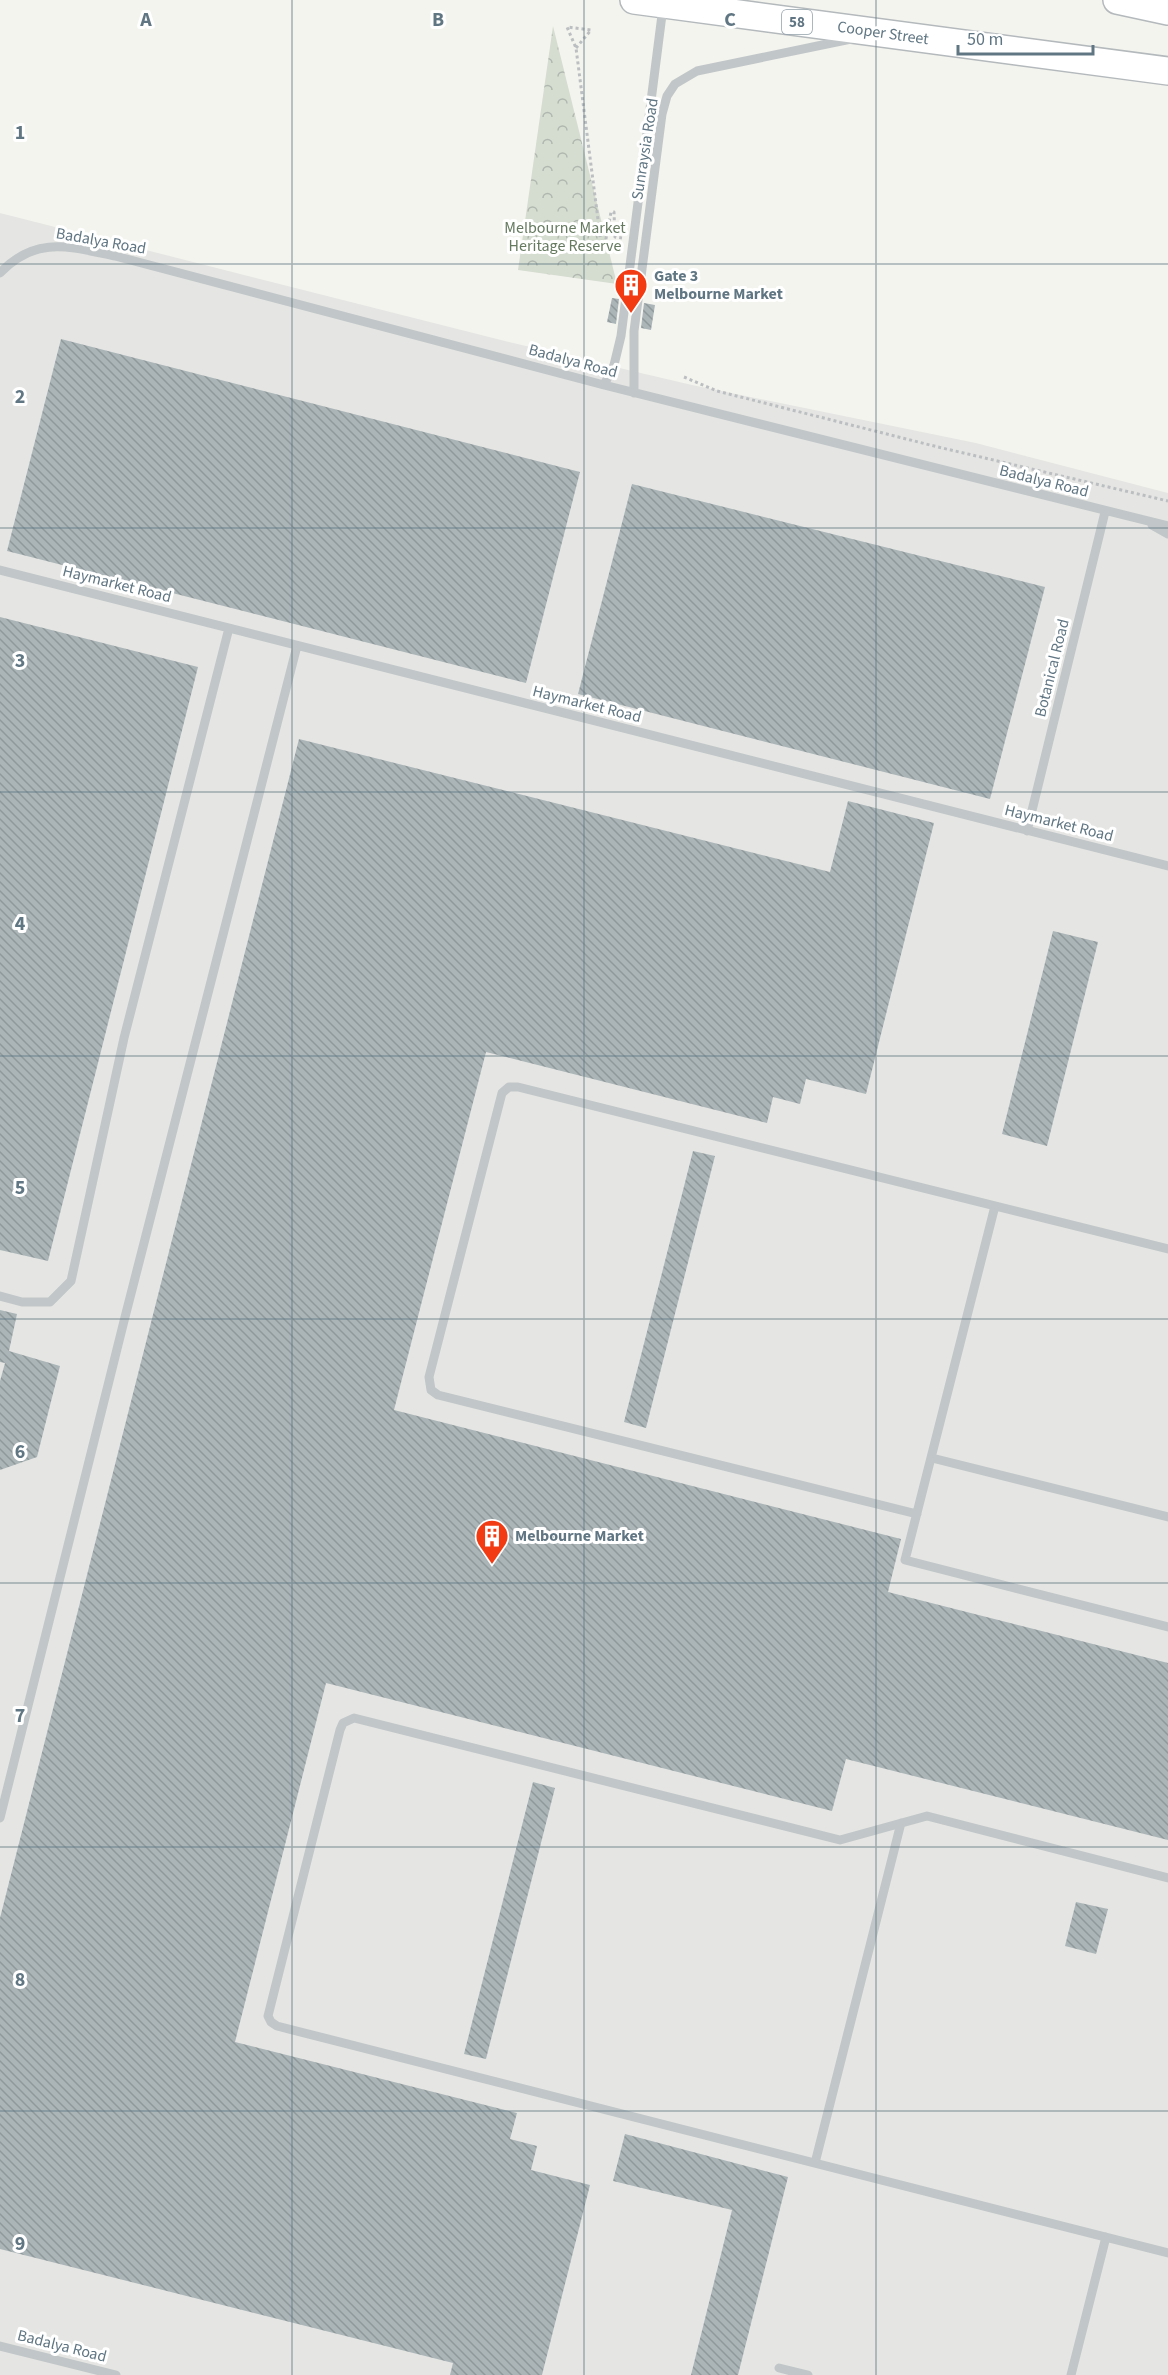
<svg xmlns="http://www.w3.org/2000/svg" width="1168" height="2375" font-family="'Source Sans 3',sans-serif">
<style>
.built{fill:#e5e6e3}
.forest{fill:url(#forest-crowns)}
.building{fill:url(#building-back-hatch)}
.lines{fill:none;stroke-linecap:round;stroke-linejoin:round}
.primary-casing{stroke:#b4b9bc;stroke-width:30}
.path{stroke:#bcbfc1;stroke-width:3;stroke-dasharray:3 3;stroke-linecap:butt}
.lane{stroke:#c1c6c8;stroke-width:9}
.primary{stroke:#fff;stroke-width:27}
.grid{fill:none;stroke:#607683;stroke-width:1.5;stroke-opacity:0.55}
.labels{text-anchor:middle;dominant-baseline:central;stroke-width:6;stroke-linejoin:round;paint-order:stroke}
.shield{fill:#fff;stroke:#909fa8;stroke-width:1.5}
.shield-label{font-size:15px;font-weight:bold;fill:#607683}
.street-label{font-size:16px;fill:#607683;stroke:#fff}
.park-label{font-size:16px;fill:#667a60;stroke:#fff}
.poi-label{font-size:16px;font-weight:bold;fill:#607683;stroke:#fff;text-anchor:start}
.grid-label{font-size:20px;text-anchor:middle;font-weight:bold;fill:#607683;stroke:#fff;stroke-width:6;stroke-linejoin:round;paint-order:stroke}
</style>
<defs>
<pattern id="forest-crowns" width="20" height="18" patternUnits="userSpaceOnUse" patternTransform="scale(1.5)"><rect width="20" height="18" fill="#d5dcd0"/><path d="M2 6a3 3 0 1 1 6 0M12 15a3 3 0 1 1 6 0" fill="none" stroke="#b0b7ae"/></pattern>
<pattern id="building-back-hatch" width="6" height="6" patternUnits="userSpaceOnUse" patternTransform="scale(1.5)"><rect width="6" height="6" fill="#abb5b8"/><path d="M-1 5l2 2M0 0l6 6M5-1l2 2" fill="none" stroke="#8f989b"/></pattern>
</defs>
<rect width="100%" height="100%" fill="#f4f4ef"/>
<path class="built" d="M0,213L505,341L692,385L976,443L1168,493V2375H0Z"/>
<path class="forest" d="M553,26L617,284L518,270Z"/>
<path class="building" d="M612,298L619,299L616,324L607,322Z
M644,303L655,305L651,330L641,328Z
M61,339L580,472L526,683L7,551Z
M632,484L1045,587L990,799L578,694Z
M0,617L198,667L48,1261L0,1250Z
M299,739L830,872L848,801L934,823L866,1094L806,1079L800,1104L773,1097L767,1123L486,1052L394,1410L901,1539L888,1592L1168,1663V1840L846,1759L832,1811L326,1683L235,2042L517,2113L510,2139L537,2146L531,2170L590,2185L542,2375H450L453,2363L0,2249V1918Z
M1053,931L1098,942L1047,1146L1002,1134Z
M693,1151L715,1156L646,1428L624,1422Z
M0,1310L17,1314L9,1351L60,1366L37,1457L0,1470V1381L5,1363L0,1362Z
M533,1782L555,1788L486,2059L464,2054Z
M1076,1902L1108,1909L1096,1954L1065,1946Z
M625,2134L788,2177L738,2375H691L732,2210L613,2181Z"/>
<g class="lines">
<defs>
<path id="primary" d="M634,0L1168,71
M1117,0L1168,11"/>
</defs>
<use href="#primary" class="primary-casing"/>
<path class="path" d="M576,48L591,30L567,27L576,48L601,243L605,244L611,212H614L615,237L622,238
M684,377L717,391L938,447L1168,501"/>
<path class="lane" d="M0,273C36,235 70,247 115,256L604,385L1168,526
M604,385L614,365L621,336L663,7
M634,393V331L662,114L667,96L675,84L697,71L851,39
M1152,525L1168,534
M0,570L1168,866
M1027,831L1105,512
M995,1206L905,1560L1168,1627
M0,1296L22,1302H50L71,1281L124,1038L229,628
M932,1458L1168,1517
M917,1514L438,1395L431,1390L429,1377L502,1093L509,1087H518L1168,1249
M0,1818L124,1321L297,646
M1168,1878L927,1816L840,1840L354,1718L343,1723L340,1730L268,2016L271,2022L277,2026L1168,2253
M815,2163L901,1823
M0,2346L116,2375
M779,2368L808,2375
M1071,2375L1106,2237"/>
<use href="#primary" class="primary"/>
</g>
<path class="grid" d="M292,0V2375M584,0V2375M876,0V2375M0,264H1168M0,528H1168M0,792H1168M0,1056H1168M0,1319H1168M0,1583H1168M0,1847H1168M0,2111H1168"/>
<defs>
<symbol id="building-pin" viewBox="-11 -11 22 30"><path d="M0 17L-7.5 6A9.5 9.5 0 1 1 7.5 6Z" fill="#f23b12" stroke="#fff"/><path d="M-4-6H4V6H1V3H-1V6H-4ZM-2.5-4.3h1.7v1.8h-1.7ZM.8-4.3h1.7v1.8H.8ZM-2.5-1h1.7V.8h-1.7ZM.8-1h1.7V.8H.8Z" fill="#fff"/></symbol>
</defs>
<g fill-rule="evenodd">
<use href="#building-pin" x="612" y="266" width="38" height="52"/>
<use href="#building-pin" x="473" y="1517" width="38" height="52"/>
</g>
<g class="labels">
<rect class="shield" x="782" y="10" width="30" height="24" rx="4.5"/>
<g class="shield-label">
<text x="797" y="22">58</text>
</g>
<g class="street-label">
<text transform="translate(883 33) rotate(8)">Cooper Street</text>
<text transform="translate(645 149) rotate(-81)">Sunraysia Road</text>
<text transform="translate(101 241) rotate(10)">Badalya Road</text>
<text transform="translate(573 361) rotate(15)">Badalya Road</text>
<text transform="translate(1044 481) rotate(14)">Badalya Road</text>
<text transform="translate(117 584) rotate(14)">Haymarket Road</text>
<text transform="translate(1052 668) rotate(-76)">Botanical Road</text>
<text transform="translate(587 704) rotate(14)">Haymarket Road</text>
<text transform="translate(1059 823) rotate(14)">Haymarket Road</text>
<text transform="translate(62 2346) rotate(14)">Badalya Road</text>
</g>
<g class="park-label">
<text x="565" y="228">Melbourne Market<tspan x="565" dy="18">Heritage Reserve</tspan></text>
</g>
<g class="poi-label">
<text x="654" y="276">Gate 3<tspan x="654" dy="18">Melbourne Market</tspan></text>
<text x="515" y="1536">Melbourne Market</text>
</g>
</g>
<g class="grid-label">
<text x="146" y="26">A</text>
<text x="438" y="26">B</text>
<text x="730" y="26">C</text>
<text x="20" y="139">1</text>
<text x="20" y="403">2</text>
<text x="20" y="667">3</text>
<text x="20" y="930">4</text>
<text x="20" y="1194">5</text>
<text x="20" y="1458">6</text>
<text x="20" y="1722">7</text>
<text x="20" y="1986">8</text>
<text x="20" y="2250">9</text>
</g>
<path d="M958 45v9h135v-9" fill="none" stroke="#607683" stroke-width="3"/>
<text x="967" y="45" font-size="18" fill="#607683" stroke="#ffffff" stroke-width="4.5" paint-order="stroke">50 m</text>
</svg>
